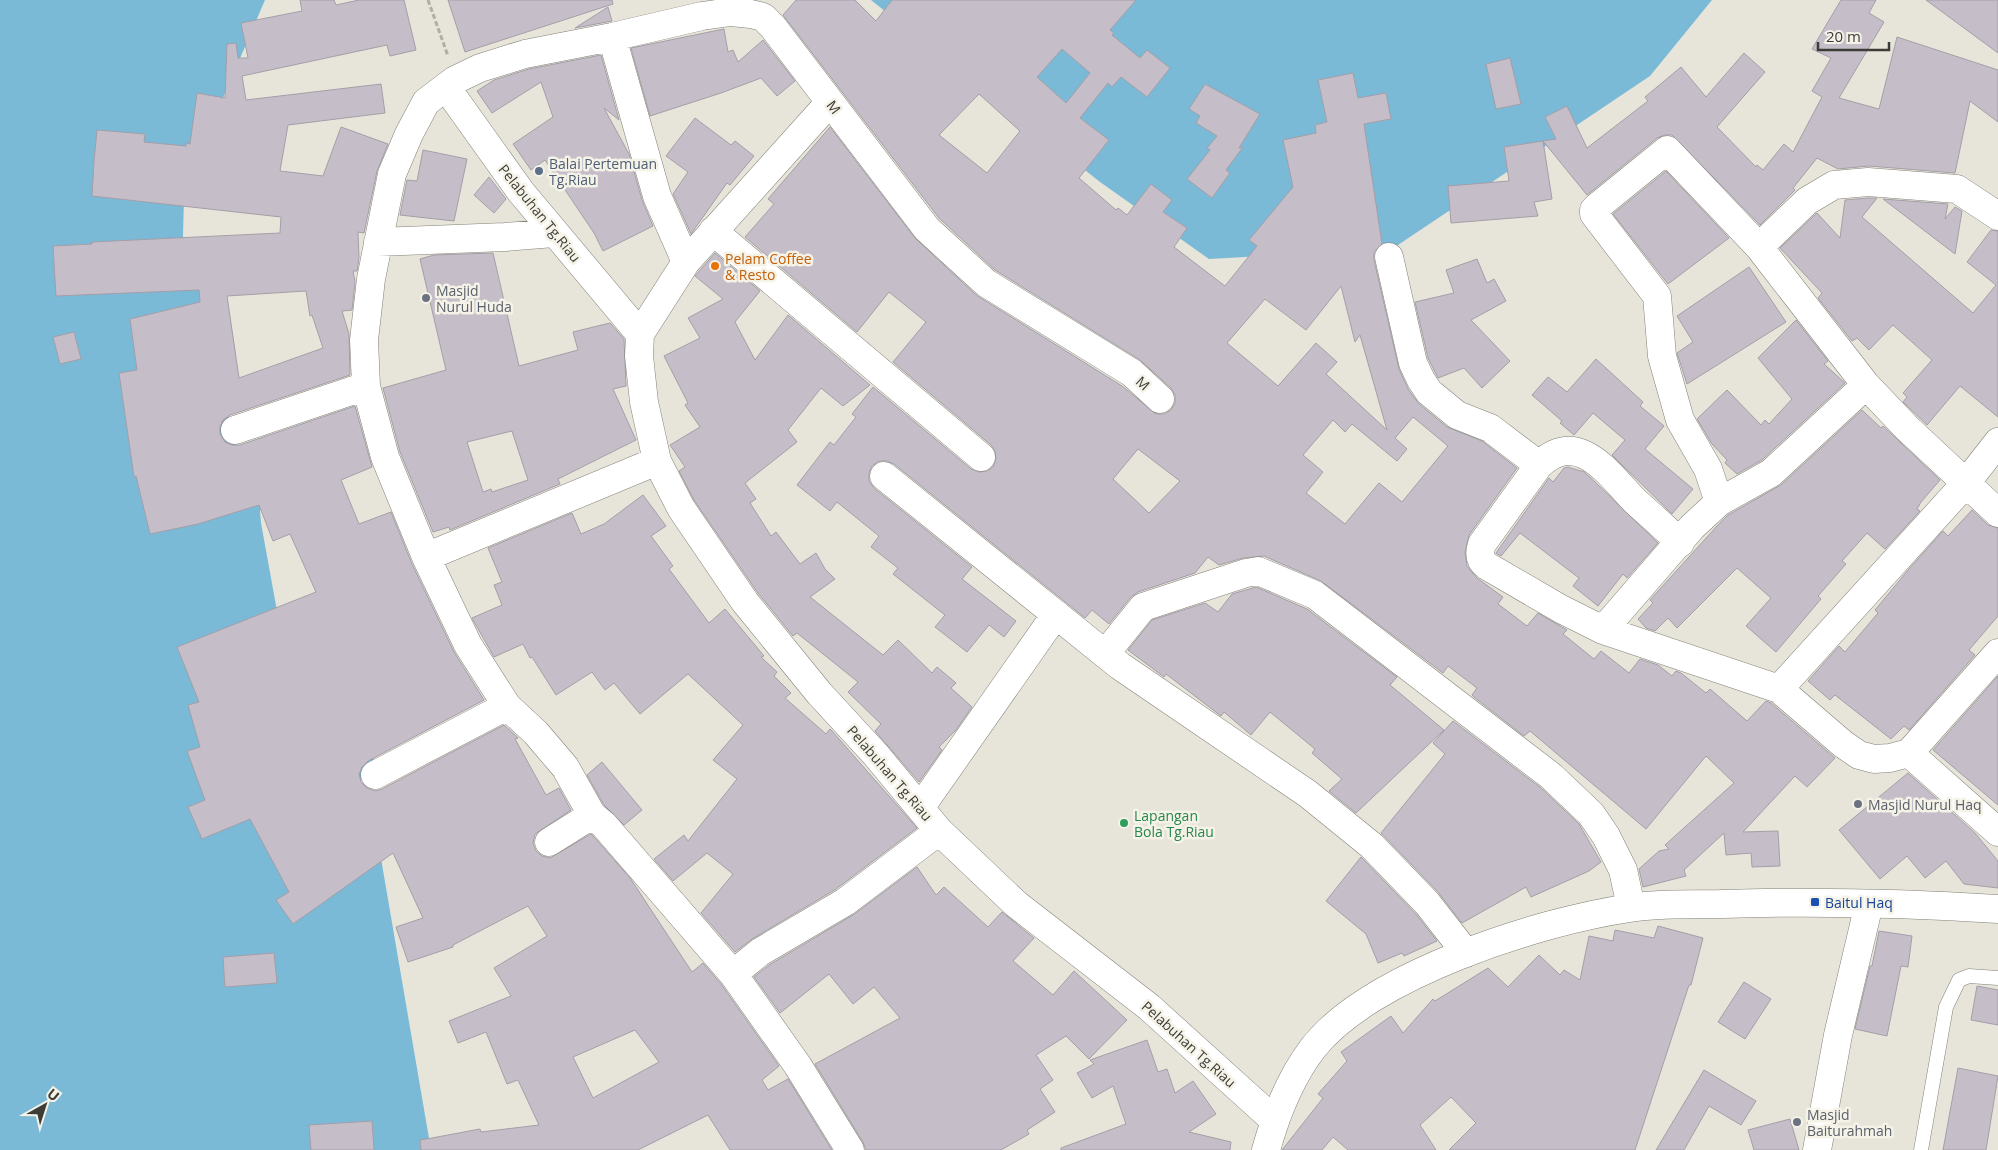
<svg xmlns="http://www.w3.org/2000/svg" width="1998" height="1150" font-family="'Open Sans',sans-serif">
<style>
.water{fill:#7abad7}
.building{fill:#c5bec8;stroke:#a49ea8;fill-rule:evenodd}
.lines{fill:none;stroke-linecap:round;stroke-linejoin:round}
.service-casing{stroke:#838177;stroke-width:15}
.minor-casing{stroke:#838177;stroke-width:29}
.secondary-casing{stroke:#838177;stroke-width:29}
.path{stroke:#b0aea5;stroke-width:3;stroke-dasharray:5 2.5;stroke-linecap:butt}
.service{stroke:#fff;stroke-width:14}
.minor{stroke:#fff;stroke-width:28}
.secondary{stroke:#fff;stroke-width:28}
.service-dot{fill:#5c6f8a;stroke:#f5f3e7;stroke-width:2}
.food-dot{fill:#e8710a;stroke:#f5f3e7;stroke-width:2}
.worship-dot{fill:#6b7280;stroke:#f5f3e7;stroke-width:2}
.leisure-dot{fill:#2e9e5b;stroke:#f5f3e7;stroke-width:2}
.transit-dot{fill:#1a4fb4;stroke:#f5f3e7;stroke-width:2}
.labels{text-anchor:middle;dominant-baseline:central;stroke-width:5;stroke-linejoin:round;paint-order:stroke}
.street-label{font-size:14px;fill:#3d3c37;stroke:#f5f3e7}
.service-label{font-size:14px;fill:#4e5e75;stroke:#f5f3e7;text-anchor:start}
.food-label{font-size:14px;fill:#c56008;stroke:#f5f3e7;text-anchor:start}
.worship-label{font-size:14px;fill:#5b616d;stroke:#f5f3e7;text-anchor:start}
.leisure-label{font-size:14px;fill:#27864d;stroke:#f5f3e7;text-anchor:start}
.transit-label{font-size:14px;fill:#164399;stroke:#f5f3e7;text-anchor:start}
</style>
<rect width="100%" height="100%" fill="#e7e5da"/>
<path class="water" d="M0,0H265L211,126L184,197L183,235L185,272L221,281L229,312L236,356L220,366L232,438L265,501L260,511L261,523L279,622L359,725L374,760L353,792L378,841L431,1150H0Z
M871,0H1712L1650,76L1392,249L1209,259L1100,182Z"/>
<path class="building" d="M300,0H334L336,5L359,0H404L416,50L390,56L387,45L242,76L246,100L381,84L385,113L288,125L280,171L323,176L341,127L388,144L377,171L364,233L358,232L359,258L357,271H353L355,282L352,310L342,311L349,334L350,375L230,415L223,420L220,427V434L225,442L232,445H240L355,406L372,467L341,480L359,524L391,512L412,564L454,652L484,700L368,761L362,767L359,774L361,782L367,788L375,791L382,789L504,725L518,738L515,739L546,795L559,788L571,810L535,834L533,843L536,851L542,856L550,858L591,834L593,836L630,878L692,972L703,963L721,984L779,1066L762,1080L768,1090L788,1079L832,1150H730L708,1115L638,1150H421L420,1140L432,1138L480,1129L481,1132L539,1125L518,1080L507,1084L486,1032L458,1043L449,1021L511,996L494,968L547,936L528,906L453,945V947L408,962L396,927L423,918L393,853L293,924L276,900L289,892L250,819L202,839L188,807L205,800L187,751L200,747L188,705L199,702L177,647L316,592L290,534L273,541L259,505L198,524L150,534L136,476L134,477L119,373L137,370L130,319L200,302L199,290L56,296L53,246L92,244V242L280,233L281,217L92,196L94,161L97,130L145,134L144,142L186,146V143L190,144L197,93L225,98L227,44L236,43L238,58H248L241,23L302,11ZM306,291L310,316L312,315L323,348L239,378L227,296ZM635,1030L659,1062L593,1098L573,1057Z
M448,0H612L613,4L465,52Z
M796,0H855L876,21L892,0H1136L1110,30L1114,33L1112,35L1140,58L1147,50L1170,68L1147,97L1121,77L1112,87L1108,83L1080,118L1109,140L1079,178L1116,210L1118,208L1127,215L1151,184L1172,200L1163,212L1187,228L1174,247L1225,286L1257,246L1249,240L1293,187L1283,140L1316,133L1315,125L1327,122L1318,80L1353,73L1358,98L1386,93L1391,119L1364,124L1382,244L1374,252V260L1399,369L1408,389L1419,404L1447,427L1482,441L1517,468L1469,535L1465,552L1467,566L1477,578L1503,597L1498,604L1527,626L1538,613L1567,630L1563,634L1594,659L1601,651L1629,673L1640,659L1658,665L1672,676L1676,671L1681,673L1706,693L1710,689L1747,721L1766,701L1771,703L1835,758L1807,787L1795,776L1743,832L1778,831L1780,866L1752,867L1751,853L1726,855L1724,833L1684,870L1686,876L1643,887L1639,869L1659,851L1669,849L1665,845L1734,783L1706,756L1646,829L1530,731L1524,736L1474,697L1472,695L1477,688L1448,666L1443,673L1321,581L1264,556L1243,558L1219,565L1208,557L1195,573L1138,592L1131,597L1109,624L1092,610L1085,618L894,464L887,461H879L872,466L869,473V481L874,488L972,567L962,579L1016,621L1004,637L989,625L967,652L935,627L945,615L893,574L898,568L871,547L879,536L837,502L830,511L797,485L830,442L834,445L856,417L852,414L873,387L971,469L979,472L987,471L993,467L996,459L995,451L991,445L893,362L926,322L889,292L857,332L745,237L774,204L768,199L830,127L915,238L976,295L1122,386L1156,414H1164L1171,410L1175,403V395L1171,388L1140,360L995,270L939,218L783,15ZM1062,49L1090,73L1066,103L1037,77ZM979,94L1020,131L987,173L939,135ZM1341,286L1355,342L1360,335L1387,430L1326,374L1337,362L1316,343L1278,386L1227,343L1265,299L1306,330ZM1413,417L1448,446L1402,502L1379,483L1345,524L1306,493L1323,472L1303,455L1333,420L1345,432L1352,424L1397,461L1407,449L1395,438ZM1138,449L1180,481L1149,513L1113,479Z
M1841,0H1876L1869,13L1884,22L1839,98L1879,109L1897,37L1998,70V122L1970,101L1955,173L1869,166L1838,169L1817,158L1793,188L1795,190L1760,225L1672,135H1665L1657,138L1587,195L1543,141L1556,139L1545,117L1567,106L1587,148L1648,101L1645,97L1681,67L1706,97L1744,53L1765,72L1717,127L1756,167L1757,165L1763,170L1784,144L1793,152L1822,97L1812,91L1831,58L1812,49Z
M1926,0H1998V53Z
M608,7L612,21L575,28Z
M724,29L728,52L733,50L738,62L763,40L795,81L777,96L761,78L721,93L650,116L631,48Z
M601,55L619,120L604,108L629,154L642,200L653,226L603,251L594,233L545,160L531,170L513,144L553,117L541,82L492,113L477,91L494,80L529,69Z
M1510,58L1521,104L1496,109L1486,64Z
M1205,84L1260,114L1239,148L1243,147L1226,170L1230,173L1212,198L1187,179L1210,150L1207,148L1217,136L1196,123L1200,116L1189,109Z
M695,118L731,145L735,141L754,156L730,185L727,183L691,234L673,194L688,172L666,156Z
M1543,141L1552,199L1534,202L1538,216L1451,223L1448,186L1509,181L1504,147Z
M423,150L467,159L454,221L400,215L407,180L417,181Z
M1666,171L1729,238L1668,284L1613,214Z
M489,177L506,199L494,213L474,195Z
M1868,198H1877L1862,217L1973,313L1996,285L1967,262L1991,230L1998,231V417L1960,386L1927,425L1903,402L1907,397L1903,393L1932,360L1893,325L1869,350L1857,338L1852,341L1818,298L1822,293L1780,248L1817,213L1840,238L1845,200Z
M1883,199L1948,204L1945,219L1955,207L1962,211L1955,254Z
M493,253L519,366L578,350L573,332L610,323L624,339L626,386L613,389L636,440L558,479L560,484L450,530L449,527L433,532L400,452L383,388L446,370L420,259L434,255ZM512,431L528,480L492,492L491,489L483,492L467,442Z
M715,253L760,291L735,322L755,360L788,315L870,385L843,406L821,388L788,430L797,442L745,483L756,499L750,503L771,536L776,532L800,564L816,553L825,569L835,579L810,597L883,655L898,640L932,673L937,667L956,683L951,688L972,707L956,730L939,747L942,750L919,782L875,731L881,724L848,692L858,682L797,633L793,636L758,593L694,500L679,471L685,467L670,445L700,427L685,405L688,403L664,356L700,338L688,318L723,299L695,276Z
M1477,259L1487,283L1494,279L1506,301L1471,320L1510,361L1482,388L1464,368L1438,378L1428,358L1415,302L1454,293L1446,270Z
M1749,267L1786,322L1687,384L1677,353L1693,342L1677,316Z
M1796,320L1828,361L1824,364L1845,383L1762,460L1737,474L1725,463L1727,460L1712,444L1697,419L1727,390L1761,425L1765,420L1769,424L1792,399L1758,358Z
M74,332L81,359L60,364L53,337Z
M1596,359L1643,402L1640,406L1664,426L1645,449L1693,489L1672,514L1612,455L1625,440L1593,413L1574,435L1560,423L1562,421L1532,395L1548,377L1567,392Z
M1862,410L1881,428L1883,426L1940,480L1921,502L1917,509L1920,511L1885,549L1867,533L1842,561L1846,564L1818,596L1821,599L1776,652L1746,626L1771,598L1737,568L1677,628L1668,618L1655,631L1646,628L1638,619L1653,603L1650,600L1717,526L1728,515L1781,485Z
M1568,467L1584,472L1593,480L1658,543L1627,578L1623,574L1598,606L1573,586L1579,578L1520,533L1501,556L1496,553L1549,478L1553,482L1564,468Z
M643,495L666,526L651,536L673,566L669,569L709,623L725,609L764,656L761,657L777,672L774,676L791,693L785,698L826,734L830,729L832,731L917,828L836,889L752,939L735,952L701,913L733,874L707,853L673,881L654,859L684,835L688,841L737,779L713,760L743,725L688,674L640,714L614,683L605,690L592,672L556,695L532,657L530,658L523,644L494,657L472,618L502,605L494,585L502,582L488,548L572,513L581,534L604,524Z
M1972,510L1988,525L1998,528V616L1969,650L1975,655L1909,730L1904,726L1891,739L1835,695L1830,700L1808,681L1839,646L1845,652L1878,613L1875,610L1909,569L1943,531L1948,536Z
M1256,587L1307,609L1397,677L1390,685L1444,730L1356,813L1329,791L1342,779L1312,753L1315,749L1270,712L1251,735L1224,712L1221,716L1166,674L1164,677L1128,650L1152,620L1205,603L1218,612L1232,594Z
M1998,676V805L1933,750Z
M1453,721L1541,788L1579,824L1601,862L1589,871L1531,897L1526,887L1462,923L1438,892L1381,833L1445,754L1433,743Z
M602,762L642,810L624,825L604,805L587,775Z
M1908,773L1975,833L1998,861V888L1964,884L1946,861L1925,878L1907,856L1880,879L1839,830Z
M1361,857L1415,913L1437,941L1404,956L1402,953L1378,963L1366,934L1326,901Z
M917,867L936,895L944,887L988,927L1002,912L1034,938L1013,961L1053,995L1074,971L1127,1020L1089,1059L1066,1036L1036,1055L1053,1080L1040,1089L1055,1112L1027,1130L1029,1134L1001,1150H866L863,1142L815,1064L900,1018L874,987L853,1004L829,974L780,1013L754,977L769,965L853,915Z
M1658,926L1703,938L1691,985H1689L1635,1150H1449L1476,1123L1451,1097L1420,1125L1436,1150H1348L1333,1137L1322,1150H1282L1323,1098L1318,1094L1347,1061L1341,1052L1391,1016L1403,1033L1433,999L1435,1001L1488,968L1508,987L1539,955L1560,975L1564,970L1580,980L1589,936L1613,941L1615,930L1654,938Z
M1879,931L1912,936L1908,967L1901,966L1887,1036L1855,1029L1870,966H1872Z
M274,953L277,983L225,987L223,957Z
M1744,982L1771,999L1745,1039L1718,1022Z
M1977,986L1998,990V1025L1971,1020Z
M1147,1040L1158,1072L1167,1069L1175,1093L1193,1081L1216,1114L1189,1132L1231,1142L1230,1150H1061V1148L1126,1124L1113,1086L1092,1098L1077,1073L1094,1064L1090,1060Z
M1958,1068L1998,1076L1986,1150H1943Z
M1704,1070L1756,1101L1741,1125L1709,1106L1684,1150H1656Z
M1790,1119L1799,1150H1754L1748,1130Z
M372,1121L374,1150H311L309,1125Z"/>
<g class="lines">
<defs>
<path id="service" d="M1921,1150L1946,1007L1959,980L1969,976L1998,978"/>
<path id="minor" d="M612,37L657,196L686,262
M446,87L521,192L640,334
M830,102L686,262L640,334L639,356L644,402L657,461L681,508L745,602L819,693L876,755L939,831L1016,904L1149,1007L1274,1120
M713,231L981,457
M378,242L505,237L554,233
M1759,247L1807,201L1834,185L1868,182L1957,189L1998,216
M1389,257L1413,363L1421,380L1429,392L1457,415L1490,428L1539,465
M235,430L366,386
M884,476L1120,666L1308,794L1372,846L1427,903L1466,953
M1719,502L1771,473L1866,385
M1680,543C1666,528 1650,515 1635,501C1609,475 1579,427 1539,465L1482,544C1479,553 1479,560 1487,566L1561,609L1603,630L1779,689L1843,744L1859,755L1874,759L1890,758L1909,753L1998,832
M426,557L657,461
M1603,630L1692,527L1719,502L1708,469L1680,420L1662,356L1657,296L1594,214V210L1598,206L1667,150L1759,247L1866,385L1907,428L1998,513
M1105,654L1143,607L1246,573L1258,571L1315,595L1551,776L1591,814L1606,836L1623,870L1631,907
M1779,689L1966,483L1998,442
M1909,753L1998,653
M375,775L507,706
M920,808L1056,614
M592,815L565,767L536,733L507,706L468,645L426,557L385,457L366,386L364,340L371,279L392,174L409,134L426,102L455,80L480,68L525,54L612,37L702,16L731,12L751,14L763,17L773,27L927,229L986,283L1132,373L1160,399
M549,842L592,815L604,825L733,974L798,1066L850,1150
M733,974L760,952L845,902L939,831
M1817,1150L1838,1035L1869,904"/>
<path id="secondary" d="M1266,1150C1276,1114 1290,1078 1313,1048C1370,975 1540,921 1630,908C1659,903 1692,905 1722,904C1814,901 1906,903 1998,909"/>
</defs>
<use href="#service" class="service-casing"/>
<use href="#minor" class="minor-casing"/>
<use href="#secondary" class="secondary-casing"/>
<path class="path" d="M428,0L448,56"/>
<use href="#service" class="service"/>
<use href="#minor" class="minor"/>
<use href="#secondary" class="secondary"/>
</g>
<circle class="service-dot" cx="539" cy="171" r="5"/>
<circle class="food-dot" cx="715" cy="266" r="5"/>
<g class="worship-dot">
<circle cx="426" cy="298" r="5"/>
<circle cx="1858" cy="804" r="5"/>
<circle cx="1797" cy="1122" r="5"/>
</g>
<circle class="leisure-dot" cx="1124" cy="823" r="5"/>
<rect class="transit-dot" x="1810" y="897" width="10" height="10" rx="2.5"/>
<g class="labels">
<g class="street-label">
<text transform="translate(834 107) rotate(53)">M</text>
<text transform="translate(540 213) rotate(51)">Pelabuhan Tg.Riau</text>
<text transform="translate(1143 383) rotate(43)">M</text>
<text transform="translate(890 773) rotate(49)">Pelabuhan Tg.Riau</text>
<text transform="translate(1189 1044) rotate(42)">Pelabuhan Tg.Riau</text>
</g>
<g class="service-label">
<text x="549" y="163">Balai Pertemuan<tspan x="549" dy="16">Tg.Riau</tspan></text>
</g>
<g class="food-label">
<text x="725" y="258">Pelam Coffee<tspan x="725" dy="16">&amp; Resto</tspan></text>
</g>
<g class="worship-label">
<text x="436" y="290">Masjid<tspan x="436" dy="16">Nurul Huda</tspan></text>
<text x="1868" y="804">Masjid Nurul Haq</text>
<text x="1807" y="1114">Masjid<tspan x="1807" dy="16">Baiturahmah</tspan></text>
</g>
<g class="leisure-label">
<text x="1134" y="815">Lapangan<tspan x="1134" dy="16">Bola Tg.Riau</tspan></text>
</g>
<g class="transit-label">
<text x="1825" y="902">Baitul Haq</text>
</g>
</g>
<g transform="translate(45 1105) rotate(39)" stroke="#f5f3e7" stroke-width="4" paint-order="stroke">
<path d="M0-4L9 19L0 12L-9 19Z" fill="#3d3c37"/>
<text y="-8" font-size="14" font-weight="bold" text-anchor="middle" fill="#3d3c37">U</text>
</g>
<path d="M1818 42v8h71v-8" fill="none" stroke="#3d3c37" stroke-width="2.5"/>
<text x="1826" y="42" font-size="15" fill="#3d3c37" stroke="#f5f3e7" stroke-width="4" paint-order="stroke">20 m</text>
</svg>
